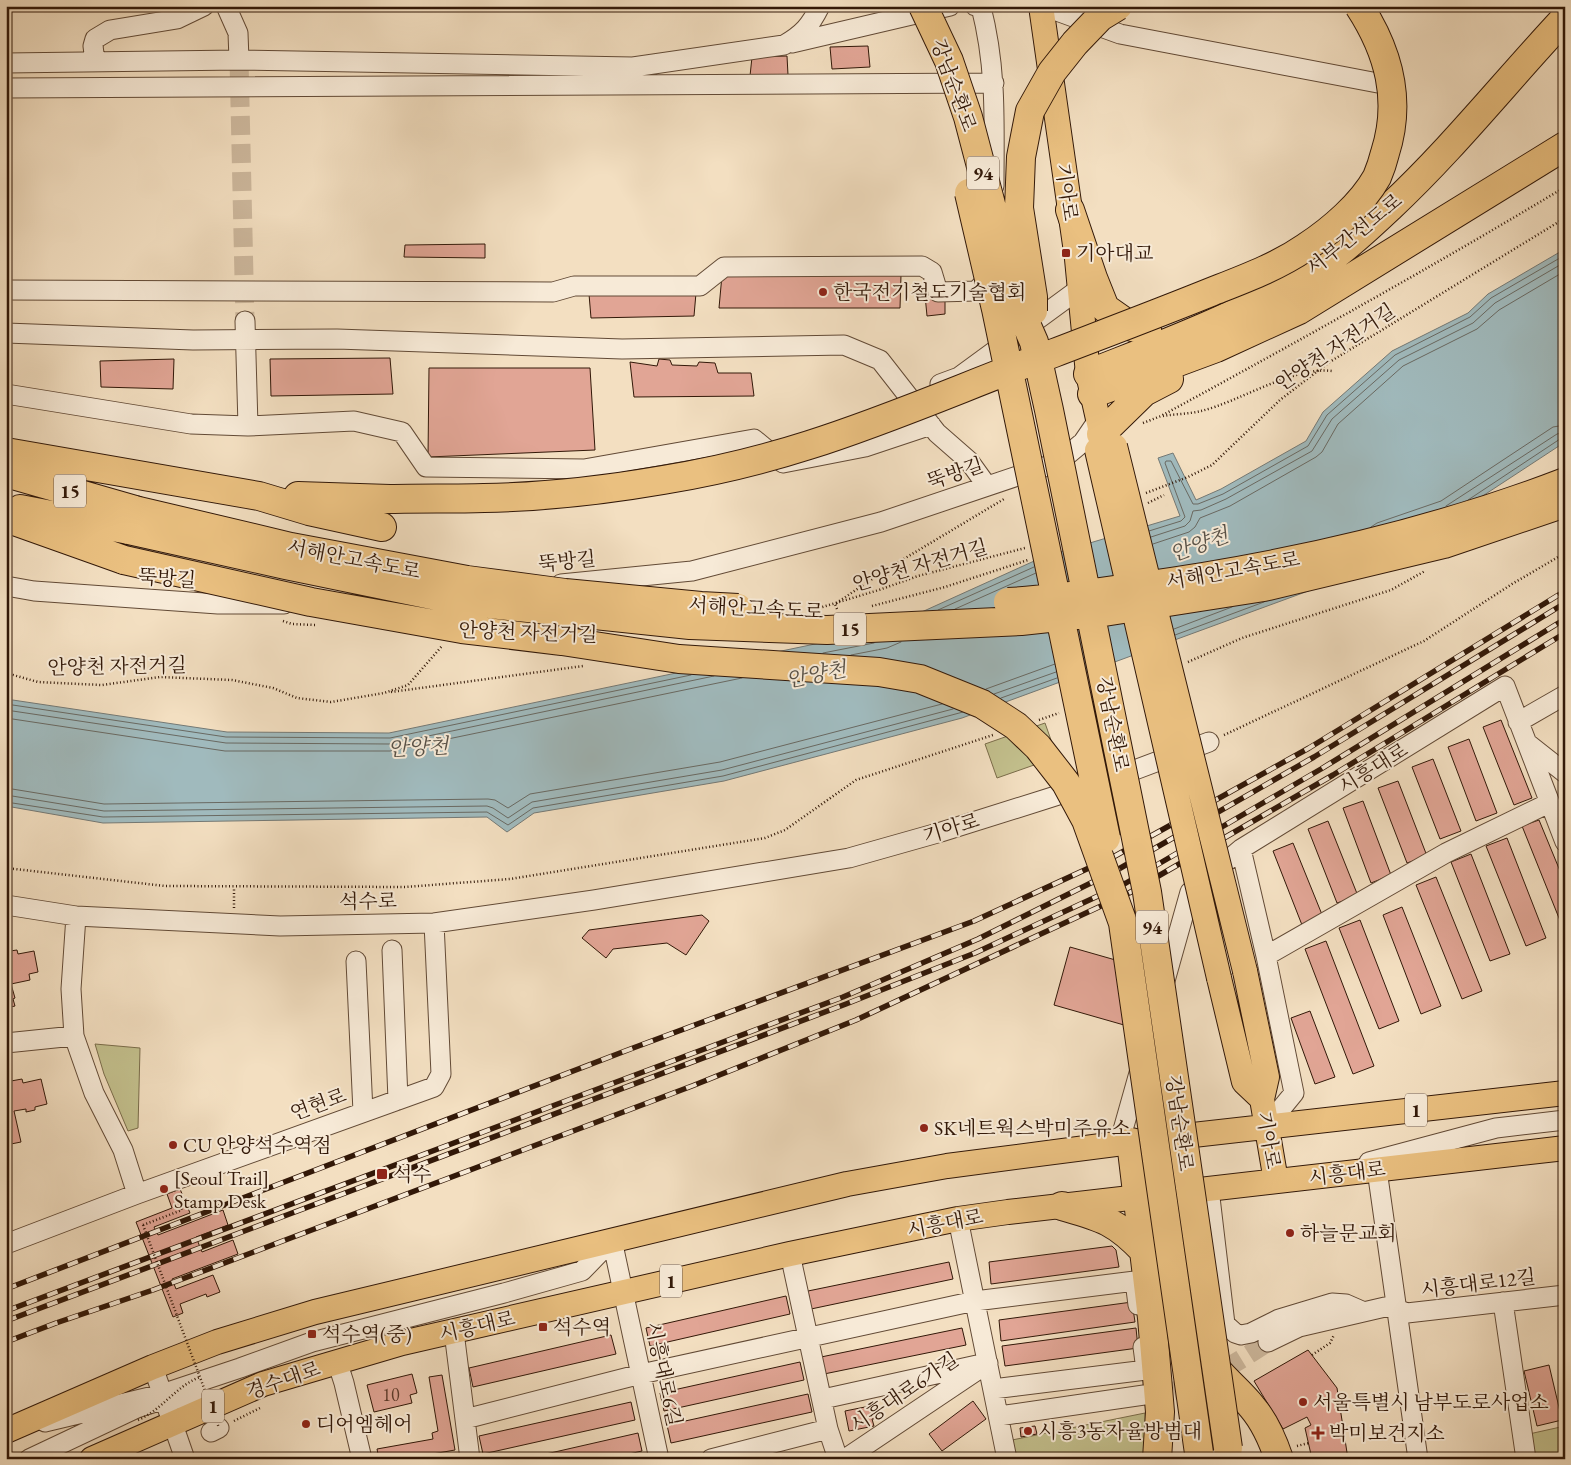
<svg xmlns="http://www.w3.org/2000/svg" width="1571" height="1465" font-family="'EB Garamond','Noto Serif KR',serif">
<style>
.green{fill:#c3c08d;stroke:#7a6c4a}
.water{fill:#a0babd;stroke:#747975}
.lines{fill:none;stroke-linecap:round;stroke-linejoin:round}
.shore{stroke:#696962;stroke-width:1}
.building{fill:#e1a595;stroke:#321808}
.minor-tunnel{stroke:#ccb79c;stroke-width:19;stroke-dasharray:19 9;stroke-linecap:butt}
.minor-casing{stroke:#624a36;stroke-width:21}
.major-casing{stroke:#321808;stroke-width:26}
.highway-casing{stroke:#321808;stroke-width:30}
.path{stroke:#321808;stroke-width:2.5;stroke-dasharray:1 2.5;stroke-linecap:butt}
.minor{stroke:#f7ead7;stroke-width:19}
.major{stroke:#eac080;stroke-width:24}
.highway{stroke:#eac080;stroke-width:28}
.rail-casing{stroke:#321808;stroke-width:5.5}
.rail{stroke:#f7ead7;stroke-width:4;stroke-dasharray:11;stroke-linecap:butt}
.major-bridge-casing{stroke:#321808;stroke-width:26;stroke-linecap:butt}
.highway-bridge-casing{stroke:#321808;stroke-width:30;stroke-linecap:butt}
.path-bridge{stroke:#321808;stroke-width:2.5;stroke-dasharray:1 2.5;stroke-linecap:butt}
.major-bridge{stroke:#eac080;stroke-width:24}
.highway-bridge{stroke:#eac080;stroke-width:28}
.poi-dot{fill:#8f2418;stroke:#f7ead7;stroke-width:2}
.labels{text-anchor:middle;dominant-baseline:central;stroke-width:4;stroke-linejoin:round;paint-order:stroke}
.number-label{font-size:18px;fill:#5e3b2b}
.shield{fill:#f7ead7;stroke:#6d5746;stroke-width:1}
.shield-label{font-size:19px;font-weight:bold;fill:#321808}
.street-label{font-size:20px;fill:#321808;stroke:#f7ead7}
.poi-label{font-size:20px;fill:#321808;stroke:#f7ead7;text-anchor:start}
.water-label{font-size:21px;font-style:italic;fill:#585147;stroke:#f7ead7}
</style>
<rect width="100%" height="100%" fill="#f3dfc1"/>
<filter id="stains"><feTurbulence type="fractalNoise" baseFrequency=".004" numOctaves="4"/><feColorMatrix values="0 0 0 0 .2 0 0 0 0 .09 0 0 0 0 .02 0 0 0 .5 -.17"/></filter>
<radialGradient id="worn" r=".72"><stop offset=".6" stop-color="#630" stop-opacity="0"/><stop offset="1" stop-color="#630" stop-opacity=".3"/></radialGradient>
<path class="green" d="M1045,723L1057,757L997,778L985,744Z
M95,1044L140,1048L138,1128L128,1131L104,1074Z
M1145,1413L1147,1459H1016L1012,1440Z
M1565,1426V1459H1533L1529,1434Z"/>
<path class="water" d="M1565,249V442L1449,518L1360,572L962,718L724,781L534,813L507,832L487,817L103,823L6,806V699L227,732L389,733L882,630L1043,557L1180,516L1158,458L1173,453L1196,500L1221,489L1306,441L1323,412L1392,351L1468,313L1488,294Z"/>
<g class="lines">
<path class="shore" d="M1468,500L1560,439L1565,438
M1446,506L1557,434L1565,432
M1371,527L1377,523L1441,501L1553,427L1565,425
M1149,531L1181,521L1185,517L1165,463L1166,461H1171L1193,504H1198L1223,494L1308,446L1327,415L1395,355L1470,317L1491,298L1565,255
M1151,537L1185,526L1190,521L1193,511L1201,510L1226,499L1312,451L1332,419L1399,360L1473,323L1495,303L1565,262
M1153,544L1189,532L1195,527L1200,518L1230,506L1316,457L1322,452L1338,424L1403,366L1477,329L1499,310L1565,271
M955,609L1036,573
M938,610L1034,567
M1174,629L1232,607
M1175,635L1264,602
M823,653L874,643
M851,655L887,648L901,642
M986,689L1055,664
M994,694L1056,672
M1001,698L1057,678
M6,704L226,737L390,738L691,675
M6,710L226,743L390,744L714,676
M6,718L225,751H390L742,678
M6,788L104,804L488,799L495,800L508,808L530,794L720,762L942,704
M6,795L104,811L487,806L493,808L508,818L532,802L722,770L953,709
M6,802L103,817L487,812L508,825L533,808L723,776L963,712"/>
</g>
<path class="building" d="M868,46L870,67L832,69L830,47Z
M787,56L788,75L750,76L752,57Z
M485,244V258L404,257L405,245Z
M722,275H901L900,308H719Z
M696,293L694,316L591,318L589,294Z
M925,295L945,296V314L927,316Z
M390,358L393,394L271,396L270,359Z
M174,359L173,389L101,387L100,361Z
M659,359L670,360L672,365L697,366L699,362L715,363L718,373H751L754,396L634,397L630,362L657,366Z
M429,368H590L595,450L428,457Z
M1501,720L1532,798L1514,805L1483,727Z
M1565,721V752L1561,741L1565,729L1561,723Z
M1469,739L1497,813L1476,821L1448,747Z
M1433,759L1461,831L1440,839L1412,767Z
M1398,781L1427,856L1407,863L1378,788Z
M1363,801L1391,875L1371,883L1343,808Z
M1539,820L1565,883V933L1522,826Z
M1328,821L1358,896L1337,903L1308,829Z
M1507,838L1546,938L1526,946L1486,846Z
M1293,843L1323,917L1302,925L1273,851Z
M1471,854L1510,954L1490,961L1451,862Z
M1436,877L1482,991L1462,999L1416,885Z
M1402,907L1441,1006L1421,1014L1383,915Z
M702,915L709,921L686,955L667,943L613,949L606,958L582,938L589,930Z
M1360,920L1399,1021L1379,1029L1339,928Z
M1326,941L1374,1066L1353,1074L1305,949Z
M6,945H9L10,951L17,950L18,954L34,951L38,972L29,974L30,980L11,984L15,998L13,999L15,1006L6,1008Z
M1070,947L1140,967L1124,1025L1054,1005Z
M1310,1011L1335,1077L1315,1084L1291,1018Z
M6,1073H10L11,1081L22,1079L23,1083L41,1079L47,1104L35,1107V1110L26,1112V1109L14,1111L21,1142L6,1145Z
M180,1189L190,1213L154,1227L158,1235L223,1210L228,1225L196,1237L202,1252L233,1240L238,1254L172,1279L176,1289L213,1275L220,1292L207,1297L206,1294L180,1304L183,1313L173,1317L136,1222L172,1208L167,1194Z
M1112,1246L1116,1250L1119,1267L991,1284L989,1262Z
M949,1262L953,1279L811,1309L808,1291Z
M786,1296L790,1314L650,1346L646,1328Z
M1132,1302L1135,1322L1001,1341L999,1320Z
M962,1328L966,1345L824,1374L821,1357Z
M1136,1328L1138,1348L1005,1366L1002,1346Z
M611,1335L616,1354L473,1387L469,1368Z
M1308,1350L1337,1388L1348,1459H1312L1305,1428L1311,1425L1307,1417L1283,1429L1254,1381Z
M800,1362L804,1380L664,1411L660,1393Z
M1549,1365L1562,1420L1537,1426L1524,1371Z
M412,1374L417,1393L410,1395L412,1403L374,1412L367,1385Z
M442,1375L455,1450L404,1459H379L377,1449L433,1439L432,1433L438,1431L429,1377Z
M808,1394L812,1412L671,1443L667,1425Z
M973,1401L986,1419L942,1451L929,1434Z
M631,1402L635,1420L483,1454L479,1436Z
M870,1406L871,1413L879,1412L882,1414L880,1418L872,1419L874,1426L849,1431L845,1411Z
M1035,1426L1037,1434L1021,1437L1020,1428Z
M638,1433L642,1451L607,1459H524Z"/>
<g class="lines">
<path class="minor-tunnel" d="M239,60L245,321
M1146,1395C1155,1393 1165,1393 1174,1391C1208,1381 1239,1361 1268,1342"/>
<defs>
<path id="minor" d="M226,6L238,33L239,60
M975,6L981,7C997,69 994,124 994,186
M1043,6L1120,34L1383,84
M792,43L950,6
M95,61L93,46L95,39L110,30L177,19L204,6
M6,63L239,60L633,67L784,45C803,34 810,26 820,6
M6,88L994,83
M6,290L553,292L574,286H700L724,267L922,266L932,272L938,292L976,291L986,281L991,269
M245,321L248,426
M6,333L193,340L337,339L622,349L844,345L880,360L937,433L969,461L987,486
M940,384L959,377L1079,289
M6,394L191,424L248,426L354,421L402,432L426,467L584,469L754,439L783,463L865,447L931,425
M561,584L692,571L881,522L1059,462L1083,442L1098,420
M6,586L34,591L218,604H284
M357,603L414,598
M1518,722L1565,695
M1527,743L1565,773
M1241,849L1266,956L1294,1093L1267,1126
M6,905L76,916L280,926L434,923L594,900L849,858L941,832L1046,799L1124,774L1209,742
M76,916L71,989L74,1036L94,1093L123,1150L137,1194
M392,950L398,1100
M1266,956L1446,853L1549,803
M356,961L363,1112
M6,1043L74,1036
M1119,1144L1190,892L1241,849L1505,686L1565,842
M1369,1162L1496,1128L1565,1120
M1377,1170L1418,1459
M1209,1189L1225,1324L1235,1333L1241,1335L1251,1333L1279,1319L1332,1303L1346,1304L1362,1311
M958,1219L1007,1459
M612,1240L659,1459
M6,1244L137,1194L434,1087L441,1074L434,923
M790,1254L828,1429L838,1459
M1503,1302L1526,1459
M454,1332L470,1459
M1268,1342L1299,1327L1385,1307L1397,1309L1407,1313L1565,1295
M337,1361L344,1383L362,1459
M153,1367L185,1459
M993,1389L1146,1370L1143,1347
M823,1399L977,1365
M999,1416L1144,1395
M465,1419L641,1374L975,1301L1135,1281L1138,1305
M45,1422L162,1394L240,1368L312,1342L504,1293L582,1271L612,1240
M211,1432L219,1428
M29,1459L137,1408L165,1399L223,1400
M711,1459L828,1429
M845,1459L988,1363"/>
<path id="major" d="M1041,6L1077,259L1088,374L1102,437
M1245,971L1267,1077L1262,1099L1276,1181
M1219,978L1244,1082L1262,1099
M6,1431L153,1367L217,1342L315,1312L847,1184L947,1166L1131,1142L1565,1093
M92,1459L263,1384L402,1343L790,1254L958,1219L1008,1212L1565,1148"/>
<path id="highway" d="M1070,210L1093,278L1105,308L1132,327L1147,329
M1088,374C1171,341 1256,311 1330,259C1351,244 1371,225 1390,207C1453,148 1506,81 1565,18
M1092,394L1216,348L1299,310L1565,146
M1101,434L1144,392L1169,379
M6,452L259,496L309,511L382,527
M6,473L135,510
M298,496L390,499
M20,509L129,530
M6,518L124,560
M1131,1142L1152,1318L1160,1412L1157,1459
M1062,1206C1100,1217 1115,1220 1144,1251
M1185,1296C1189,1315 1195,1338 1205,1355C1218,1375 1238,1389 1252,1407C1264,1421 1273,1441 1279,1459"/>
</defs>
<use href="#minor" class="minor-casing"/>
<use href="#major" class="major-casing"/>
<use href="#highway" class="highway-casing"/>
<path class="path" d="M1163,416C1175,414 1189,414 1201,411C1239,402 1293,366 1332,371
M1143,423L1161,416C1297,342 1432,267 1565,187
M1146,493L1188,477L1212,465L1280,400L1328,363L1565,218
M1148,503L1164,495
M872,606L945,587L1028,560
M819,608L879,590L918,576L1025,548
M837,609L835,604L887,569L1004,499
M283,621L292,624L315,625
M1188,662L1242,638L1391,590L1425,571
M6,673L38,682L79,684L102,685L160,677L232,680L273,688L297,698L331,702L384,693L408,685L442,646
M391,692L583,666
M1039,720L1059,713
M1224,735L1424,641L1512,584L1565,553
M6,868L165,886L405,887L510,879L765,838L785,830L856,780L993,735
M234,908V887
M143,1225L182,1210L176,1197
M1312,1355L1330,1343L1334,1335
M234,1421L260,1408
M1297,1446L1309,1443"/>
<use href="#minor" class="minor"/>
<use href="#major" class="major"/>
<use href="#highway" class="highway"/>
<defs>
<path id="rail" d="M6,1289L633,1048L974,921L1115,856L1309,748L1565,591
M6,1311L843,997L978,939L1117,870L1314,757L1565,603
M6,1321L846,1004L975,953L1126,883L1321,769L1565,619
M6,1342L56,1323L153,1290L251,1253L692,1086L856,1020L1129,893L1333,775L1565,633"/>
</defs>
<use href="#rail" class="rail-casing"/>
<use href="#rail" class="rail"/>
<defs>
<path id="major-bridge" d="M1115,446L1245,971
M1097,450L1219,978"/>
<path id="highway-bridge" d="M923,6L949,61L968,117L1017,303L1034,342L1049,410L1147,892L1228,1448
M969,193L996,309L1106,838
M1033,311V297L1019,208L1021,157L1030,111L1052,72L1075,43L1100,17L1118,6
M390,499C421,498 453,499 484,498C543,497 605,490 663,480C712,472 762,460 809,445C892,419 972,383 1054,353C1106,333 1159,313 1211,292C1244,279 1277,267 1306,247C1332,230 1362,204 1377,177C1380,170 1383,161 1385,153C1402,100 1389,52 1359,6
M135,510L291,547L467,580L565,593L701,606L738,608
M129,530L286,565L461,601L690,625L827,630L1021,621L1104,612L1264,587L1444,544L1565,503
M124,560L311,602L462,629L562,641L679,659L879,672L920,679L982,704L1016,726L1038,747L1066,783L1086,820L1123,923L1199,1453
M1008,602C1051,600 1094,593 1136,587C1282,567 1427,535 1565,482"/>
</defs>
<use href="#major-bridge" class="major-bridge-casing"/>
<use href="#highway-bridge" class="highway-bridge-casing"/>
<path class="path-bridge" d="M143,1225L219,1428
M138,1420C162,1410 176,1386 200,1377"/>
<use href="#major-bridge" class="major-bridge"/>
<use href="#highway-bridge" class="highway-bridge"/>
</g>
<g class="poi-dot">
<rect x="1061" y="248" width="10" height="10" rx="2.5"/>
<circle cx="823" cy="292" r="5"/>
<circle cx="924" cy="1128" r="5"/>
<circle cx="173" cy="1145" r="5"/>
<rect x="376" y="1168" width="12" height="12" rx="2.5"/>
<circle cx="164" cy="1189" r="5"/>
<circle cx="1290" cy="1233" r="5"/>
<rect x="538" y="1322" width="10" height="10" rx="2.5"/>
<rect x="307" y="1329" width="10" height="10" rx="2.5"/>
<circle cx="1303" cy="1402" r="5"/>
<circle cx="306" cy="1424" r="5"/>
<circle cx="1028" cy="1431" r="5"/>
<path d="M1315.5 1425.5h5v5h5v5h-5v5h-5v-5h-5v-5h5z"/>
</g>
<g class="labels">
<g class="number-label">
<text x="391" y="1394">10</text>
</g>
<g class="shield">
<rect x="967" y="156.5" width="32" height="33" rx="4"/>
<rect x="54" y="474.5" width="32" height="33" rx="4"/>
<rect x="834" y="612.5" width="32" height="33" rx="4"/>
<rect x="1136" y="910.5" width="32" height="33" rx="4"/>
<rect x="1405" y="1093.5" width="22" height="33" rx="4"/>
<rect x="660" y="1264.5" width="22" height="33" rx="4"/>
<rect x="202" y="1389.5" width="22" height="33" rx="4"/>
</g>
<g class="shield-label">
<text x="983" y="173">94</text>
<text x="70" y="491">15</text>
<text x="850" y="629">15</text>
<text x="1152" y="927">94</text>
<text x="1416" y="1110">1</text>
<text x="671" y="1281">1</text>
<text x="213" y="1406">1</text>
</g>
<g class="street-label">
<text transform="translate(954 85) rotate(70)">강남순환로</text>
<text transform="translate(1067 192) rotate(82)">기아로</text>
<text transform="translate(1354 234) rotate(-39)">서부간선도로</text>
<text transform="translate(1335 347) rotate(-34)">안양천 자전거길</text>
<text transform="translate(955 473) rotate(-19)">뚝방길</text>
<text transform="translate(354 559) rotate(11)">서해안고속도로</text>
<text transform="translate(567 561) rotate(-6)">뚝방길</text>
<text transform="translate(920 565) rotate(-16)">안양천 자전거길</text>
<text transform="translate(1233 570) rotate(-10)">서해안고속도로</text>
<text transform="translate(167 578) rotate(4)">뚝방길</text>
<text transform="translate(756 608) rotate(3)">서해안고속도로</text>
<text transform="translate(528 632) rotate(2)">안양천 자전거길</text>
<text transform="translate(117 666) rotate(-1)">안양천 자전거길</text>
<text transform="translate(1113 724) rotate(79)">강남순환로</text>
<text transform="translate(1373 768) rotate(-32)">시흥대로</text>
<text transform="translate(951 828) rotate(-17)">기아로</text>
<text transform="translate(368 901) rotate(-1)">석수로</text>
<text transform="translate(318 1104) rotate(-20)">연현로</text>
<text transform="translate(1180 1123) rotate(82)">강남순환로</text>
<text transform="translate(1269 1140) rotate(80)">기아로</text>
<text transform="translate(1347 1173) rotate(-7)">시흥대로</text>
<text transform="translate(945 1223) rotate(-11)">시흥대로</text>
<text transform="translate(1478 1283) rotate(-7)">시흥대로12길</text>
<text transform="translate(477 1326) rotate(-13)">시흥대로</text>
<text transform="translate(664 1374) rotate(78)">시흥대로6길</text>
<text transform="translate(283 1380) rotate(-19)">경수대로</text>
<text transform="translate(904 1392) rotate(-34)">시흥대로6가길</text>
</g>
<g class="poi-label">
<text x="1076" y="253">기아대교</text>
<text x="833" y="292">한국전기철도기술협회</text>
<text x="934" y="1128">SK네트웍스박미주유소</text>
<text x="183" y="1145">CU 안양석수역점</text>
<text x="393" y="1174">석수</text>
<text x="174" y="1178">[Seoul Trail]<tspan x="174" dy="23">Stamp Desk</tspan></text>
<text x="1300" y="1233">하늘문교회</text>
<text x="553" y="1327">석수역</text>
<text x="322" y="1334">석수역(중)</text>
<text x="1313" y="1402">서울특별시 남부도로사업소</text>
<text x="316" y="1424">디어엠헤어</text>
<text x="1038" y="1431">시흥3동자율방범대</text>
<text x="1329" y="1433">박미보건지소</text>
</g>
<g class="water-label">
<text transform="translate(1199 544) rotate(-20)">안양천</text>
<text transform="translate(816 674) rotate(-11)">안양천</text>
<text transform="translate(418 747) rotate(-3)">안양천</text>
</g>
</g>
<rect width="1571" height="1465" fill="none" stroke="#f3dfc1" stroke-width="25"/>
<rect x="8" y="8" width="1556" height="1450" fill="none" stroke="#321808" stroke-width="2.5"/>
<rect x="12" y="12" width="1546" height="1440" fill="none" stroke="#321808"/>
<rect width="100%" height="100%" filter="url(#stains)"/>
<rect width="100%" height="100%" fill="url(#worn)"/>
</svg>
